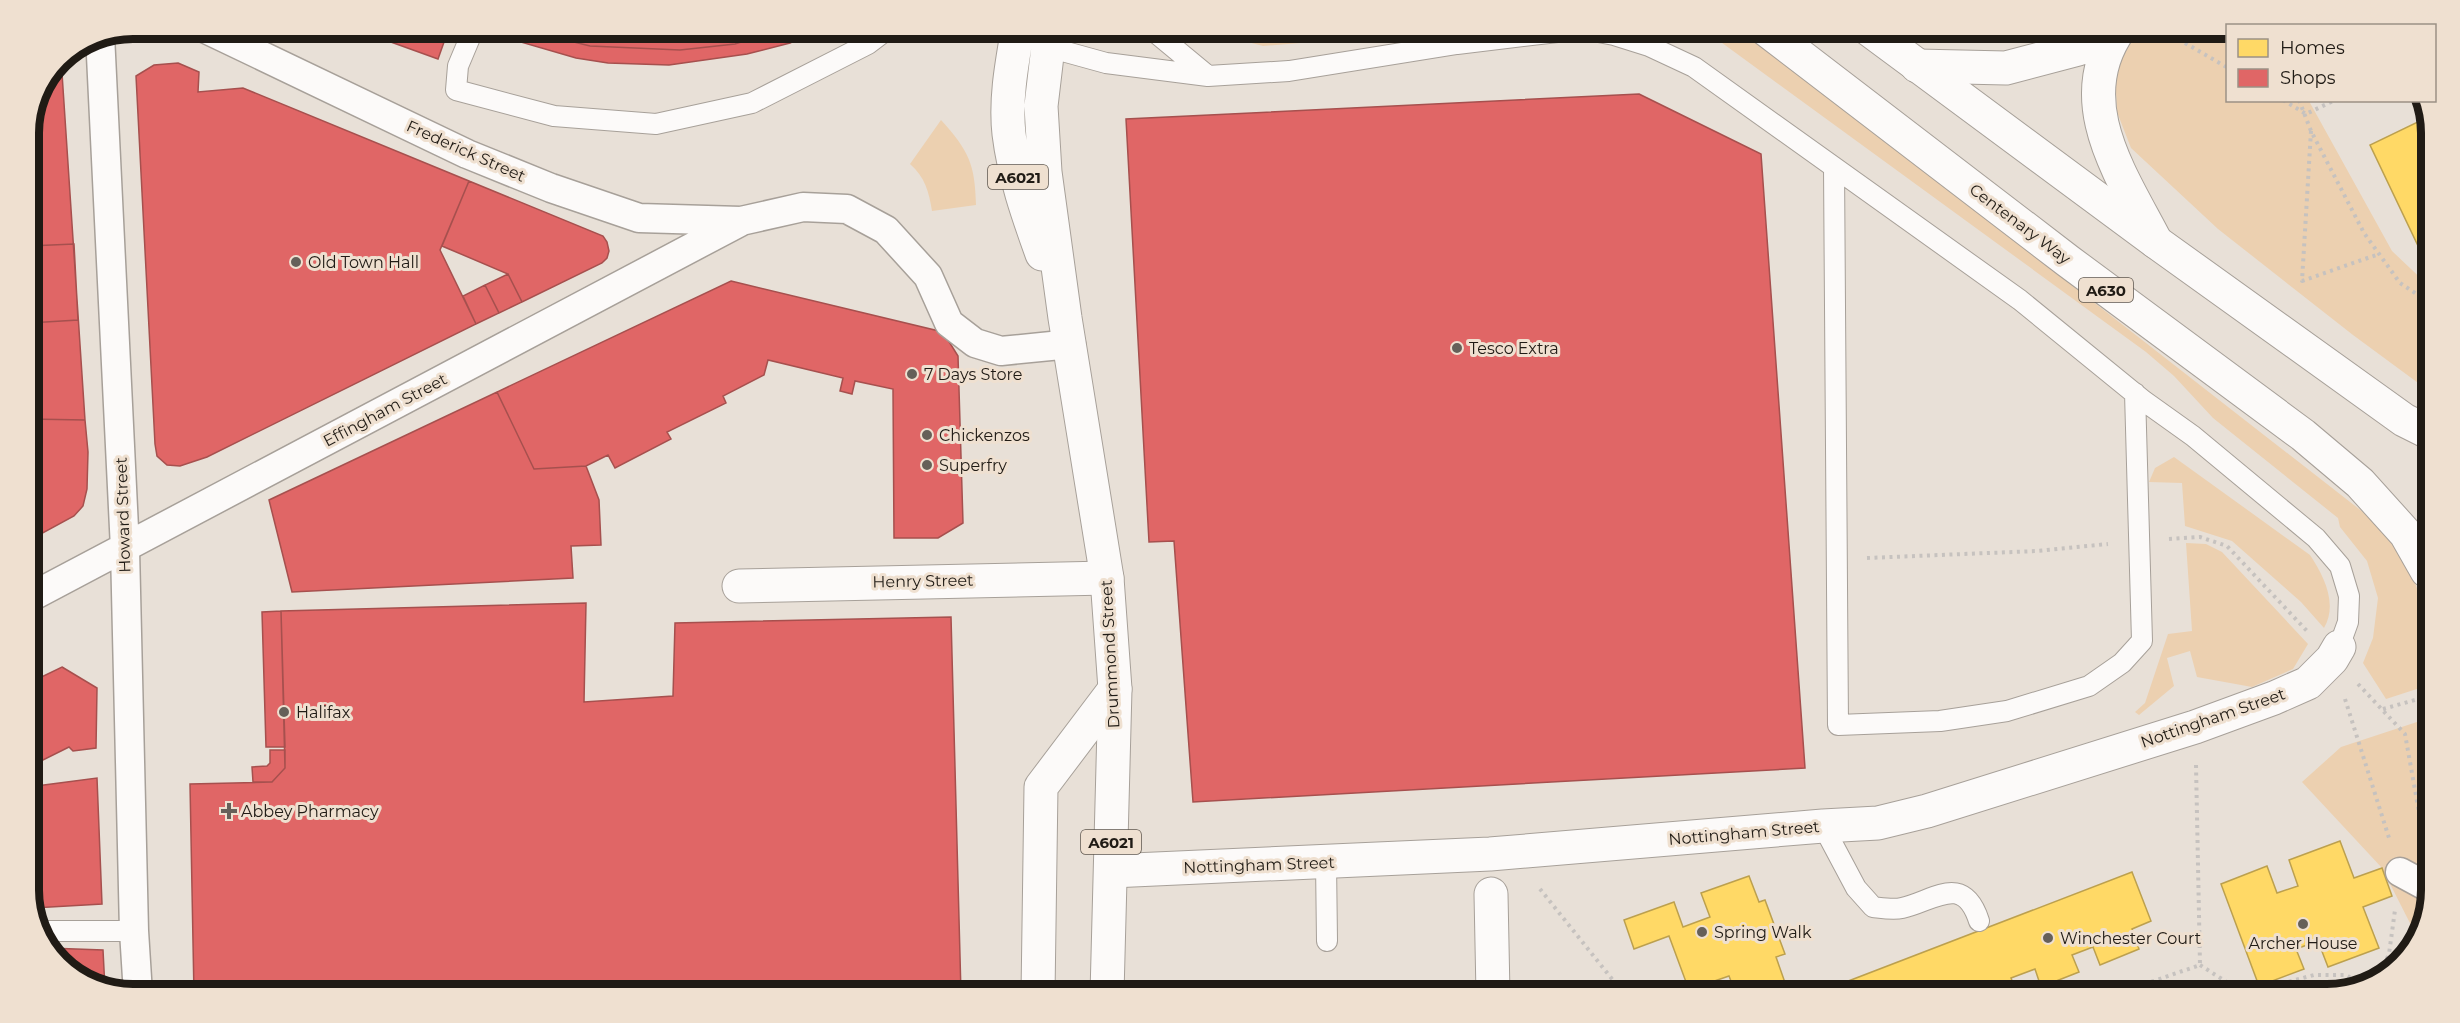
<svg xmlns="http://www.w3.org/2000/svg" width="2460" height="1023" font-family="Montserrat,sans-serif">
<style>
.green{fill:#ecd0b0}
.homes{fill:#ffd966;stroke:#bca04e;stroke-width:1.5}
.shops{fill:#e06666;stroke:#a6504e;stroke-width:1.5}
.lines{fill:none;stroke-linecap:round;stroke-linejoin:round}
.service-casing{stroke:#a7a099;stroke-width:22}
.pedestrian-casing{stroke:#a7a099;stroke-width:31}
.minor-casing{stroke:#a7a099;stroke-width:35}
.primary-casing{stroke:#a7a099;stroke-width:35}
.path{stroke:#c6c2bf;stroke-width:4;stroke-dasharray:3 4.5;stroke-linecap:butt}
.service{stroke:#fcfaf9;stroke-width:20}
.pedestrian{stroke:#fcfaf9;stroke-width:28}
.minor{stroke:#fcfaf9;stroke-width:33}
.primary{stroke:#fcfaf9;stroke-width:33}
.poi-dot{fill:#666059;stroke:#efe0d0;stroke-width:2}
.labels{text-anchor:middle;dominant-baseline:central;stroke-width:6;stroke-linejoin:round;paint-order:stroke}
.shield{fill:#efe0d0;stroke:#5e564d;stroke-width:1.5}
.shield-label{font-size:15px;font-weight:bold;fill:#201b15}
.street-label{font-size:16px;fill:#201b15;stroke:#efe0d0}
.poi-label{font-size:16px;fill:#201b15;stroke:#efe0d0;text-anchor:start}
.rim{fill:none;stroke:#201b15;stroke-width:8}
</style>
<rect width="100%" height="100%" fill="#e8e0d7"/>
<path class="green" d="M1369,28L1367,35L1361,38L1263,46L1244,41V35C1285,29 1327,28 1369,28Z
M1703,29H1742L2001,224L2087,297L2368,516C2378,527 2391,538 2399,551C2427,592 2426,638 2426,686L2386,699L2363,663L2373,638L2378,598L2367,561L2340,527L2338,518L2213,418L2174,376L2146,352Z
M2148,29H2227L2228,100L2309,101L2392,251L2430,287L2429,391L2353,335L2218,229L2131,148L2117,112L2115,71L2130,44Z
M941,120C969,151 975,164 976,205L932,211C929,192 925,177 910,164Z
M2174,457L2310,555C2324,576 2338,604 2324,628L2301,602L2232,541L2185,526L2182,483L2149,482L2155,468Z
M2186,543L2206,544L2222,552L2308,644L2293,669L2252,687L2197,677L2190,651L2167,658L2174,686L2139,715L2135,712L2145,703L2168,634L2192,631Z
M2426,719L2424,929L2417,937L2382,868L2302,782L2341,747Z"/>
<path class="homes" d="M2428,117L2431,127L2430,271L2370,145Z
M2340,841L2354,878L2382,868L2392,896L2363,907L2379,948L2328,967L2318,941L2296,949L2304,969L2259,986L2221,884L2267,866L2277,893L2298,886L2289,860Z
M2132,872L2151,921L2132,929L2139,949L2100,965L2093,947L2072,955L2079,972L2041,987L2035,969L2011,978L2017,994H1973L1971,990L1957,994H1827L1825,990Z
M1749,876L1759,902L1765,900L1785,954L1776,957L1789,994H1736L1729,976L1703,985L1706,994H1677L1689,990L1669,936L1634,949L1624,920L1674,902L1683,927L1710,917L1701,893Z
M1821,981L1826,994H1804L1802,988Z"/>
<path class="shops" d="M352,28H449L438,59Z
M503,28H518L590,46L680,50L735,44L785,28H822L790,43L747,54L669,65L608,63L576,58L500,36Z
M518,28H785L735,44L680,50L590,46Z
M61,58L85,420L29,419V127Z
M178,63L199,72L198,92L243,88L469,181L440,250L476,324L207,457L180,466L167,465L157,456L155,444L136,76L154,65Z
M1639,94L1761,154L1805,768L1193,802L1174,541L1149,542L1126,119Z
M469,181L603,236L607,242L609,251L607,258L602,263L522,302L508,274L442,246Z
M74,244L78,320L29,323V246Z
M508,274L522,302L499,313L485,285Z
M731,281L943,332L958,356L963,523L938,538H894L893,389L855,381L852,394L840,391L843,378L768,360L764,375L723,396L726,403L667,432L671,439L615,468L608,455L586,466L534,469L497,392Z
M485,285L499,313L476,324L463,296Z
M497,392L534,469L586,466L599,500L601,545L571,546L573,578L292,592L269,500Z
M29,419L85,420L88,452L87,489L83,506L74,516L39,535L29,511Z
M29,511L39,535L29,540Z
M586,603L584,702L673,696L675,623L951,617L961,994H194L190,784L272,782L285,768L281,611Z
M281,611L285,747H266L262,612Z
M62,667L97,688L96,748L73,751L69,747L43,760L32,740L29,741V683Z
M270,750H285V768L272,782H253L252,767L267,766L270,763Z
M97,778L102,904L33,908L29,897V787Z
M48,948L103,950L105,989L94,987L50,953Z"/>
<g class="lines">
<defs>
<path id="service" d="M474,28L458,66L456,90L554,116L656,124L752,103L868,44L889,28
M1015,28L1048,47L1106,63L1208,76L1289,71L1457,44L1583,29L1614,35L1649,46L1694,67L2020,300L2144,401L2193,436L2316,538L2340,566L2349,596L2348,622L2339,647
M1150,28L1208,76
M1834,167L1838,725L1940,721L2007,711L2089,686L2122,663L2142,641L2135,393
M1823,826L1856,888L1873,907C1882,908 1893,910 1902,908C1934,901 1963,872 1979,921
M1326,862L1327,941
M42,931H134"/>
<path id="pedestrian" d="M204,28L467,154L551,188L639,218L741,221L803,207L847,209L886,230L928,276L949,323L975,343L1001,351L1071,344
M100,35L125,549L134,931L138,994
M29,598L740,222
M2400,872L2424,885"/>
<path id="minor" d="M2120,28C2068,101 2122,176 2156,242
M1917,66L2006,68L2078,49L2118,30
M739,586L1107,578
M1111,871L1490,854L1823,826L1878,823L1927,811L2195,727L2274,698L2308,683L2332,659L2339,647
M1491,894L1493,994
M1038,994L1041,787L1115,689"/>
<path id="primary" d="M1018,28C1012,63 1005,99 1009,134C1014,175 1028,215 1042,254
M1054,28L1048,47L1041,106L1045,172L1065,318L1107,578L1115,689L1107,994
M1764,28L2068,261L2303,435L2360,483L2406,534L2427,571
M1867,28L2156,242L2404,420L2428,432"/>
</defs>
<use href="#service" class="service-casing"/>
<use href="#pedestrian" class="pedestrian-casing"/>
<use href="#minor" class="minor-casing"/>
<use href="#primary" class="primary-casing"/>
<path class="path" d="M2159,28L2228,68
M2283,100L2306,114L2335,100
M2299,100L2311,131L2364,233L2400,283L2430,303
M2311,131L2302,281L2379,254
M2169,539L2200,537L2227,546L2307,631
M1867,558L2037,551L2108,544
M2358,684L2405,734L2422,829L2425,828
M2345,699L2389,838
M2383,709L2422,698L2426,716
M2196,765L2200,965
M1540,889L1624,994
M2200,965L2239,990L2254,991L2314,975H2346L2361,984
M2377,979L2389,954L2395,910
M2116,994L2200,965"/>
<use href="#service" class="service"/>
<use href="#pedestrian" class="pedestrian"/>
<use href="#minor" class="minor"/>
<use href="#primary" class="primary"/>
</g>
<g class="poi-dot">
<circle cx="296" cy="262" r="6"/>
<circle cx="1457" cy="348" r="6"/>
<circle cx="912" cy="374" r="6"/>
<circle cx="927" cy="435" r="6"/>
<circle cx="927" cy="465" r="6"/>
<circle cx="284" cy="712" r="6"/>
<path d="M226 802h6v6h6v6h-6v6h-6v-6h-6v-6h6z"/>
<circle cx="2303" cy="924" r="6"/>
<circle cx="1702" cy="932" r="6"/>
<circle cx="2048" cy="938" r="6"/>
</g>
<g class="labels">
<g class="shield">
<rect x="988" y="165" width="60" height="24" rx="4.5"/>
<rect x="2079" y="278" width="54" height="24" rx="4.5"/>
<rect x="1081" y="830" width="60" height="24" rx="4.5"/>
</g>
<g class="shield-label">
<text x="1018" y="177">A6021</text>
<text x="2106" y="290">A630</text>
<text x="1111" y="842">A6021</text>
</g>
<g class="street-label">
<text transform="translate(466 151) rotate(24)">Frederick Street</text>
<text transform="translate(2020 224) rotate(37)">Centenary Way</text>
<text transform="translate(385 410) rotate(-28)">Effingham Street</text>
<text transform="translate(123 515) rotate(-92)">Howard Street</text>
<text transform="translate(923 581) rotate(-1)">Henry Street</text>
<text transform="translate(1110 654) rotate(-93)">Drummond Street</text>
<text transform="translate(2213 718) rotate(-19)">Nottingham Street</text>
<text transform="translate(1744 833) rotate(-5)">Nottingham Street</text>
<text transform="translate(1259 865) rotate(-2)">Nottingham Street</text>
</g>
<g class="poi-label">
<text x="308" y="262">Old Town Hall</text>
<text x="1469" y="348">Tesco Extra</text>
<text x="924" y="374">7 Days Store</text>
<text x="939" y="435">Chickenzos</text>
<text x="939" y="465">Superfry</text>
<text x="296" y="712">Halifax</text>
<text x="241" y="811">Abbey Pharmacy</text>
<text x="1714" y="932">Spring Walk</text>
<text x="2060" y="938">Winchester Court</text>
<text x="2303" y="943" text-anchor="middle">Archer House</text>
</g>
</g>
<path d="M0 0H2460V1023H0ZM133 39H2327A94 94 0 0 1 2421 133V890A94 94 0 0 1 2327 984H133A94 94 0 0 1 39 890V133A94 94 0 0 1 133 39Z" fill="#efe0d0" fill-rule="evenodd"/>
<path class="rim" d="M133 39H2327A94 94 0 0 1 2421 133V890A94 94 0 0 1 2327 984H133A94 94 0 0 1 39 890V133A94 94 0 0 1 133 39Z"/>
<rect x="2226" y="24" width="210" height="78" fill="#efe0d0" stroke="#9c9185" stroke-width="1.5"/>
<rect x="2238" y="39" width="30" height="18" fill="#ffd966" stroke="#9c9185" stroke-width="1.5"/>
<text x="2280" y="54" font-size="18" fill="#201b15">Homes</text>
<rect x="2238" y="69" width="30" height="18" fill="#e06666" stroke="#9c9185" stroke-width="1.5"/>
<text x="2280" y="84" font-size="18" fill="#201b15">Shops</text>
</svg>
